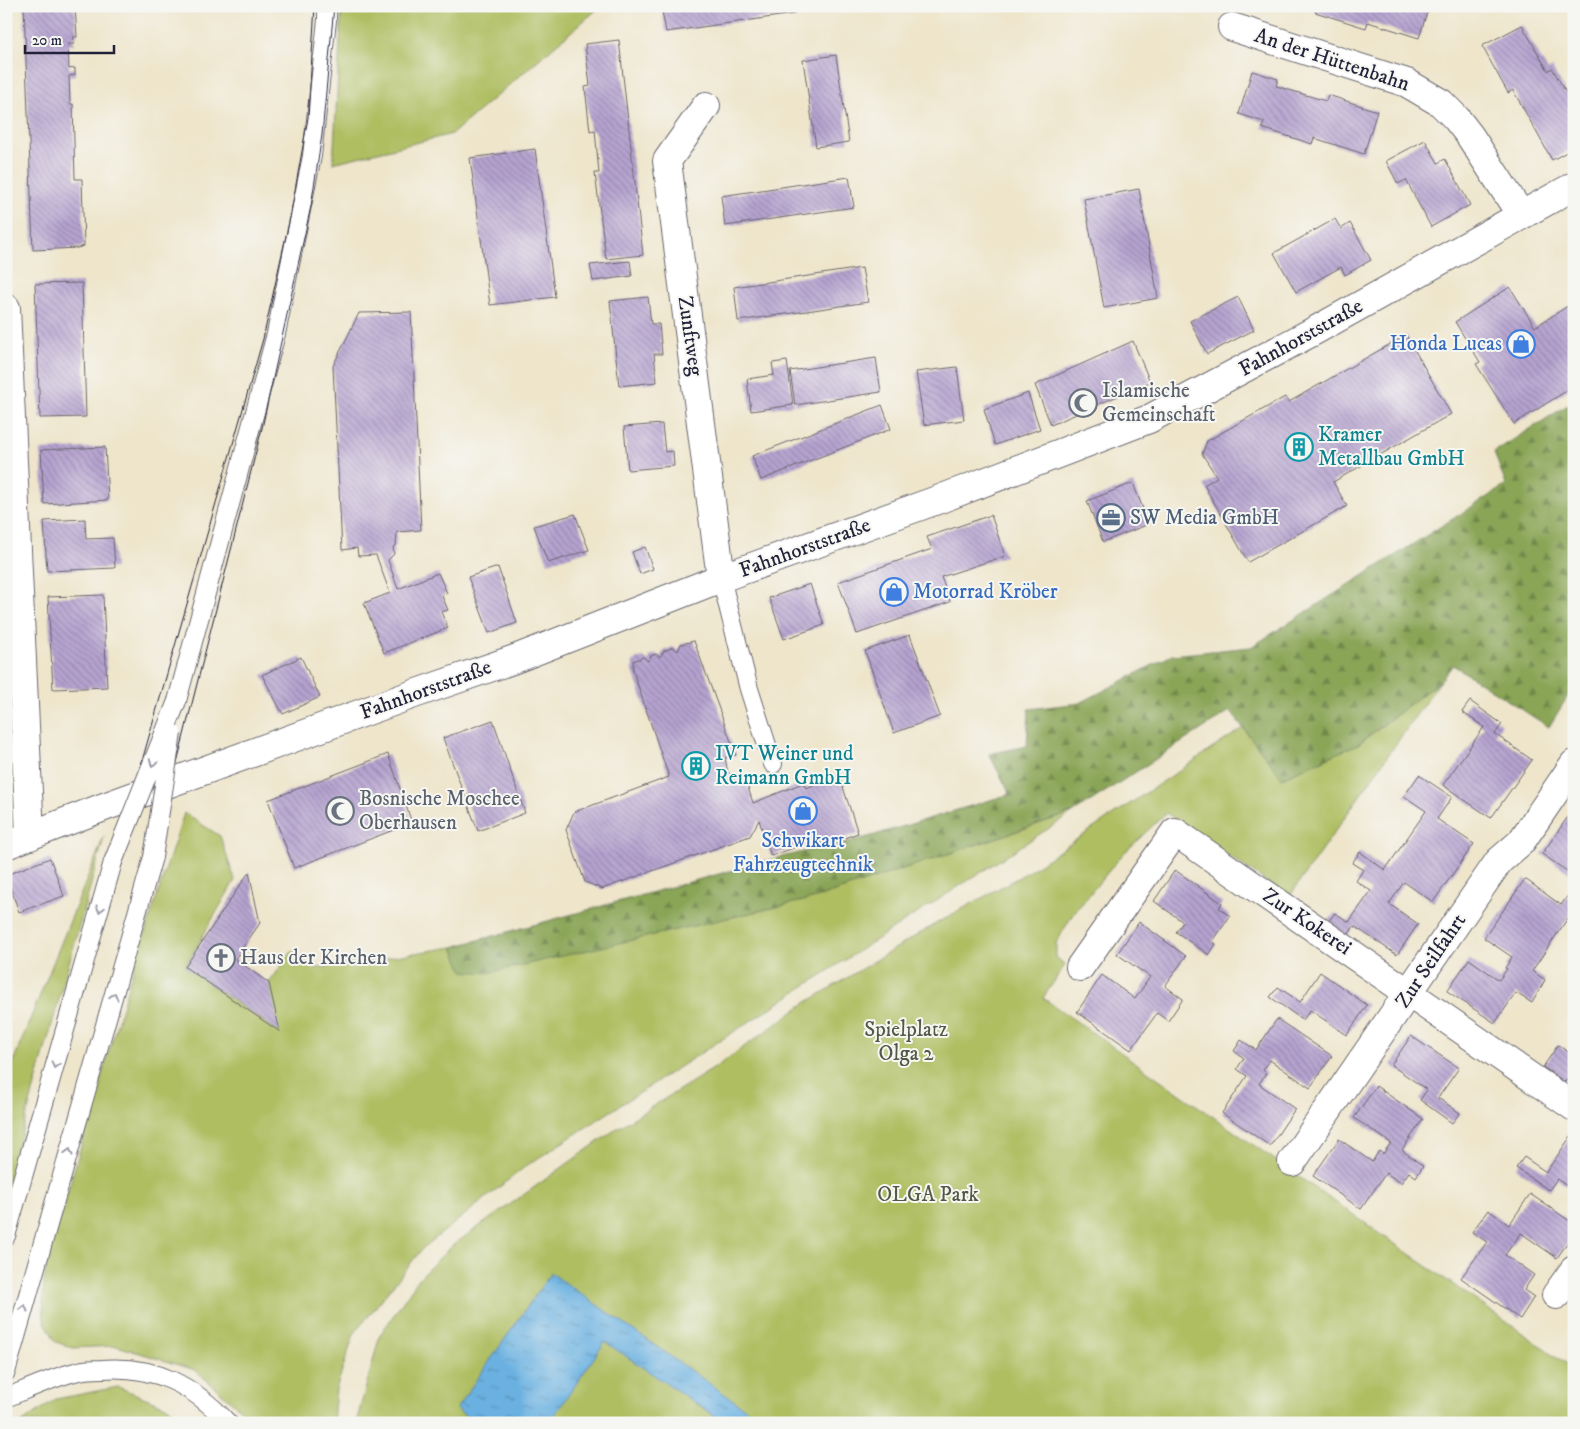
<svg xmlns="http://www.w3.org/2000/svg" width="1580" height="1429" font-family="'IM FELL DW Pica',serif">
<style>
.green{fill:#aebe61;stroke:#68704e}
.forest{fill:url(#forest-firs);stroke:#566449}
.water{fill:url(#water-ripples);stroke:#466a8e}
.building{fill:url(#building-back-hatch)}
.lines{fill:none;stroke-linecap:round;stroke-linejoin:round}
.service-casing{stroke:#69666d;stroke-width:20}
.minor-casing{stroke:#69666d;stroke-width:30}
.service{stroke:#fff;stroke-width:18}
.minor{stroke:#fff;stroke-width:28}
.tram{stroke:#22223b;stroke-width:1}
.service-bridge-casing{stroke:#69666d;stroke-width:20;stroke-linecap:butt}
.service-bridge{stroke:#fff;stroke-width:18}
.oneway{stroke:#9c9ca7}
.labels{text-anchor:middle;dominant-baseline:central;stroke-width:4;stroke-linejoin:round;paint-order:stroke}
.street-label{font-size:21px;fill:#22223b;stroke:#f6f6f2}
.shop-label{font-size:21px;fill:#366cbe;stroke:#f6f6f2;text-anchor:end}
.worship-label{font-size:21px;fill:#5b616d;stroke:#f6f6f2;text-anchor:start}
.culture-label{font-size:21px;fill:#0d838f;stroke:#f6f6f2;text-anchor:start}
.service-label{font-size:21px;fill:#4e5e75;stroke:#f6f6f2;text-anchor:start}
.park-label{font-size:21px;fill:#535948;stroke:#f6f6f2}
</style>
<defs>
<pattern id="forest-firs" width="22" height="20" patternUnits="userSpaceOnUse" patternTransform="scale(1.25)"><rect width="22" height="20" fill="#8aa557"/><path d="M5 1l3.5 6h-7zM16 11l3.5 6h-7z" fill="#708649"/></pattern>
<pattern id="water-ripples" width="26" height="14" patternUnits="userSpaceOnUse" patternTransform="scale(1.25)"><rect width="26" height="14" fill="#6ab1e1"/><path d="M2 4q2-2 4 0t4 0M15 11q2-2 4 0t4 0" fill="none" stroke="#5790b8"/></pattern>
<pattern id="building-back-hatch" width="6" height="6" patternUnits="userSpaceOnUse" patternTransform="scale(1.25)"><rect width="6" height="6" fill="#b6a3d0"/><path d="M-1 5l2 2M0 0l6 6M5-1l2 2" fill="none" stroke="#9484aa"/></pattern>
</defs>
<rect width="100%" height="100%" fill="#f6f6f2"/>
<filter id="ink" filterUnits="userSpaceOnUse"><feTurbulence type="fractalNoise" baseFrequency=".02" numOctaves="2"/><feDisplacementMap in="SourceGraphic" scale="10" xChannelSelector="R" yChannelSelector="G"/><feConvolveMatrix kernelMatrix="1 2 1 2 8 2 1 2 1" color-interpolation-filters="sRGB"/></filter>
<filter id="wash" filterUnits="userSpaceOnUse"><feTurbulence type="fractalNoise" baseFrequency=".0096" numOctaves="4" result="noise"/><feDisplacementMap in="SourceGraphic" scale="20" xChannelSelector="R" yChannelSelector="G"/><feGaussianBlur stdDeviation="1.12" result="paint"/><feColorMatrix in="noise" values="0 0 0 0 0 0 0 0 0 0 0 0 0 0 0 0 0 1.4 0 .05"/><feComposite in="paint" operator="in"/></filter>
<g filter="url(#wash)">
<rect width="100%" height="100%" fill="#eee5cb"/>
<path class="green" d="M342,6H601L452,134L333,163Z
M1440,681L1289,897L1166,813L1123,854L1073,914L1056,943V957L1065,965L1043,998L1574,1369V1423H356L380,1335L420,1277L453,1245L619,1127L713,1069L804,1004L937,923L1028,872L1243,728L1282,778L1358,744Z
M1074,812L526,1166L422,1249L354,1334L336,1389L333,1423H252L250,1418L195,1370L117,1346L73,1348L56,1342L44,1320L43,1292L46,1265L132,973L184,813L220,836L235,880L185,967L279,1032L269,983L293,950L313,969L453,947L463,970L816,898Z
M104,837L6,1190V1079Z
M118,1387L166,1406L187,1423H21L56,1399Z"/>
<path class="forest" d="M1574,401V686L1549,727L1453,665L1440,681L1358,744L1282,778L1230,711L1074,812L816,898L488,973L463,971L453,947L777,858L868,837L1010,794L989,754L1027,746L1029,709L1080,703L1172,655L1251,647L1506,485L1494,452Z"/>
<path class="water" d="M551,1273L766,1423H725L605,1342L549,1423H476L456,1409Z"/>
<g id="blocks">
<path class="building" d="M24,6H75L77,37H73L74,44H68L69,69L75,68V75L69,76L70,104H73L75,179H82L84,246L78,248L33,250Z
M661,6H804V7L793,9L794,14L666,32Z
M1317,6H1429L1419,38L1368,22L1366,28L1315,12Z
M1522,25L1548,71L1552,68L1574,106V148L1552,160L1513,90L1508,93L1482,46Z
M619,40L643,255L606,259L595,173H599L595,130L590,131L585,87L590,86L585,44Z
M836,55L849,142L816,147L803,60Z
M1252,71L1278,79L1276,86L1326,101L1328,95L1377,111L1364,154L1314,138L1312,144L1262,128L1264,122L1239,114Z
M1425,140L1438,163L1445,159L1470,205L1431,227L1406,180L1398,184L1386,161Z
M535,149L555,297L490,305L470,158Z
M849,177L854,207L725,226L721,196Z
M1139,189L1158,298L1104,308L1084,199Z
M1335,219L1341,229L1350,223L1371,260L1345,275L1341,267L1296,292L1274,253Z
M630,261L632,276L593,281L590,265Z
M862,268L868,302L738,321L734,287Z
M82,283L86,417L40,418L35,284Z
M1510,287L1535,327L1574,302V386L1514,424L1476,364L1480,362L1455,322Z
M648,297L651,324H659L662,354H654L657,382L619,386L610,301Z
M1238,297L1254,330L1207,354L1190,321Z
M411,312L421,530L397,532L396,546L393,547L394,554L388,560L398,589L438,573L447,593L442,596L448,610L441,612L448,628L384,653L364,603L390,593L376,555L358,556L357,548L342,550L333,366L359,313Z
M1406,335L1451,414L1333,482L1347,506L1248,562L1204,485L1217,477L1202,454L1207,441L1285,397L1289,402Z
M1133,341L1150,382L1051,425L1035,385Z
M876,358L881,392L795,405L790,371Z
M787,361L793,405L751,411L747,379L774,375L772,363Z
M957,367L964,420L924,425L916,372Z
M1028,393L1040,429L995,445L984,409Z
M882,405L891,429L761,480L752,456Z
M662,424L665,452L673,451L674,466L628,470L624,427Z
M105,447L108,500L44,504L41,450Z
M1133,483L1149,524L1103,542L1087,501Z
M575,514L589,550L548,563L534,526Z
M991,515L1005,556L941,577L950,602L857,634L838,582L932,549L927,537Z
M85,519L86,539L113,538L115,568L47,571L44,521Z
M645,547L653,569L640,574L632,552Z
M498,567L517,623L489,633L468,577Z
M810,584L824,625L784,639L769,598Z
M103,595L107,687L53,689L48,597Z
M910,635L940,716L894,733L865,651Z
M694,641L736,755L725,758L728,773L745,778L753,803L803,783L806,788L839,775L858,833L823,846L819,839L771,856L759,820L750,836L602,889L585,882L566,830L574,812L669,777L633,671V661L643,657L648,661L651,656L656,654L660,657L664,651L673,647L678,651L681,644Z
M301,657L320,697L283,714L262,675Z
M1470,701L1502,724L1495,734L1532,760L1491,818L1443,785L1484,727L1462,712Z
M493,720L525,813L478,831L443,738Z
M388,754L412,823L294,868L268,800Z
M1419,775L1452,797L1437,819L1474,844L1433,902L1404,882L1389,904L1418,924L1397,955L1354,926L1347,937L1327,923L1335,913L1349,922L1371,891L1356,881L1363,870L1352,863L1360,852L1385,870L1426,811L1404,796Z
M1574,808V876L1542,854Z
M50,858L64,896L19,912L6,875Z
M1175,870L1222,903L1219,908L1230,916L1213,941L1216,944L1209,955L1176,932L1183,922L1154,901Z
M249,872L260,923L235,959L269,983L280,1032L185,967Z
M1525,879L1561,905L1574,887V913L1572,912L1532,971L1545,980L1532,1003L1516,993L1495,1023L1447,991L1469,959L1499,980L1507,969L1505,968L1512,957L1484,938Z
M1139,922L1186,956L1165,986L1183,999L1168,1021L1157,1013L1131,1050L1077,1012L1102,975L1135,999L1150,977L1117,954Z
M1320,972L1367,1005L1347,1035L1310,1010L1303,1020L1270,997L1278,987L1300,1002Z
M1277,1019L1332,1056L1310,1088L1270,1060L1263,1070L1266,1073L1259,1084L1295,1109L1270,1146L1222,1113L1247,1076L1237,1069L1244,1058L1234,1051L1241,1040L1256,1050Z
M1411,1036L1459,1068L1438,1098L1460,1113L1452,1123L1420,1100L1427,1090L1391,1065Z
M1558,1045L1574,1056V1070L1565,1082L1543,1067Z
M1376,1086L1423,1119L1402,1150L1423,1166L1416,1177L1409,1172L1401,1183L1386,1173L1361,1209L1313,1176L1339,1139L1372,1162L1379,1151L1383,1154L1391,1143L1354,1118Z
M1571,1136L1574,1138V1191L1557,1179L1549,1190L1516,1168L1524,1157L1546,1172Z
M1530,1194L1574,1224V1233L1557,1258L1521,1233L1505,1255L1534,1275L1524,1290L1534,1297L1520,1319L1461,1278L1487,1242L1472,1232L1488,1210L1509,1225Z"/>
</g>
</g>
<g filter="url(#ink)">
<use href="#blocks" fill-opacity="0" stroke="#69666d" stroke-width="1"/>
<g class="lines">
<defs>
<path id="service" d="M721,578L749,689L773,764
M177,701L276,334L312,156L327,20V6
M6,1236L113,862
M6,1372L153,857
M6,1398C30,1388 53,1377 79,1371C86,1369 94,1369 102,1369C154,1365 193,1385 228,1423"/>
<path id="minor" d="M1232,27L1407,83L1441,103L1456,118L1470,136L1521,215
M706,106L667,161L721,578
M6,308L30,836
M6,845L104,807L414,694L515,659L721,578L940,499L1149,419L1316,330L1574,186
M1080,967L1175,832L1574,1107
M1292,1162L1499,861L1521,842L1574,764
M1556,1295L1574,1270"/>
</defs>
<use href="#service" class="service-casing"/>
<use href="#minor" class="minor-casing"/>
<use href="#service" class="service"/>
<use href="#minor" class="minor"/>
<path class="tram" d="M153,857L262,428L311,206L322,135L334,6
M113,862L263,339L290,218L308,118L315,6"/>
<defs>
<path id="service-bridge" d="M153,857L172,733
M113,862L177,701"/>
</defs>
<use href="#service-bridge" class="service-bridge-casing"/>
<use href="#service-bridge" class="service-bridge"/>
</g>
<defs><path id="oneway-chevron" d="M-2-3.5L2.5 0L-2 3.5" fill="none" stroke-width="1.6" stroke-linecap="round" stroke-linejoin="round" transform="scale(1.25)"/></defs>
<g class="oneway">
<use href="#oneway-chevron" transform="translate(153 763) rotate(112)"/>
<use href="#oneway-chevron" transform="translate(100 909) rotate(106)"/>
<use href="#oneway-chevron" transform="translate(114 996) rotate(-74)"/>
<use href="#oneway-chevron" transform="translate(55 1065) rotate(106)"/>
<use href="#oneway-chevron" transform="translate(69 1152) rotate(-74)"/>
<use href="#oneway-chevron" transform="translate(24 1308) rotate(-74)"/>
</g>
</g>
<defs>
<symbol id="shop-ring" viewBox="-11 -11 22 22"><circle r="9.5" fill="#f6f6f2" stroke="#3f7fe0" stroke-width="1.5"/><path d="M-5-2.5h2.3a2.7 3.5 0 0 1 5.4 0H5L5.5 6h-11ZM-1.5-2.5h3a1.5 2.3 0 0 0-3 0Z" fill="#3f7fe0"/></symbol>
<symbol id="mosque-ring" viewBox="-11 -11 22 22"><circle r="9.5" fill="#f6f6f2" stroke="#6b7280" stroke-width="1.5"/><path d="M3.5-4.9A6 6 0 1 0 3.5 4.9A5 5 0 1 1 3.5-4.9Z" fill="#6b7280"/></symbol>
<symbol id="building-ring" viewBox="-11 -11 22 22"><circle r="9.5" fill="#f6f6f2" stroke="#0f9aa8" stroke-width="1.5"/><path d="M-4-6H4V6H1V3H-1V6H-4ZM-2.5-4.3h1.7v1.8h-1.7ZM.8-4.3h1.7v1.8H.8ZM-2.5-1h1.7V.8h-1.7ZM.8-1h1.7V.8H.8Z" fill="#0f9aa8"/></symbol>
<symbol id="office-ring" viewBox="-11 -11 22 22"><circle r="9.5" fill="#f6f6f2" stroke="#5c6f8a" stroke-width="1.5"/><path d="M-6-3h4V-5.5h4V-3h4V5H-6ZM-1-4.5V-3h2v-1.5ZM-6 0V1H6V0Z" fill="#5c6f8a"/></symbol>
<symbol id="church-ring" viewBox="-11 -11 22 22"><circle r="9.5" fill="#f6f6f2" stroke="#6b7280" stroke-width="1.5"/><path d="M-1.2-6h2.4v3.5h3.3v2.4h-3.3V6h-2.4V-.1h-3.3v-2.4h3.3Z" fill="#6b7280"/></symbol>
</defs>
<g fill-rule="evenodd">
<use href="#shop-ring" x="1505" y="328" width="32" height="32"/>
<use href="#mosque-ring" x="1067" y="387" width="32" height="32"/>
<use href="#building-ring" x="1283" y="431" width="32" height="32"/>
<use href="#office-ring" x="1095" y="502" width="32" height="32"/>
<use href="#shop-ring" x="878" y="576" width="32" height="32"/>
<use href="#building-ring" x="680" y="750" width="32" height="32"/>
<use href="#mosque-ring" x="324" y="795" width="32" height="32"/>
<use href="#shop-ring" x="787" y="795" width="32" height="32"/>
<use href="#church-ring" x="205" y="942" width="32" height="32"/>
</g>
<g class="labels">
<g class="street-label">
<text transform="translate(1332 60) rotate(18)">An der Hüttenbahn</text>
<text transform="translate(690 336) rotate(82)">Zunftweg</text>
<text transform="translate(1301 338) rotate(-29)">Fahnhorststraße</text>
<text transform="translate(805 548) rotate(-20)">Fahnhorststraße</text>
<text transform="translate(426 690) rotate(-20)">Fahnhorststraße</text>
<text transform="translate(1307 922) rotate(34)">Zur Kokerei</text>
<text transform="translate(1431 961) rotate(-56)">Zur Seilfahrt</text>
</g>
<g class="shop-label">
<text x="1502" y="344">Honda Lucas</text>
<text x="913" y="592" text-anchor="start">Motorrad Kröber</text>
<text x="803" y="841" text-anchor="middle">Schwikart<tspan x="803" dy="24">Fahrzeugtechnik</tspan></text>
</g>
<g class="worship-label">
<text x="1102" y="391">Islamische<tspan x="1102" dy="24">Gemeinschaft</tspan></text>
<text x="359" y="799">Bosnische Moschee<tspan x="359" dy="24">Oberhausen</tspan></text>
<text x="240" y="958">Haus der Kirchen</text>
</g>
<g class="culture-label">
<text x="1318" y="435">Kramer<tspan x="1318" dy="24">Metallbau GmbH</tspan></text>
<text x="715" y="754">IVT Weiner und<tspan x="715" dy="24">Reimann GmbH</tspan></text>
</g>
<g class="service-label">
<text x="1130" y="518">SW Media GmbH</text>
</g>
<g class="park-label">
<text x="906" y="1030">Spielplatz<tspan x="906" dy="24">Olga 2</tspan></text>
<text x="928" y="1195">OLGA Park</text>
</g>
</g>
<rect width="1580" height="1429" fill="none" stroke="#f6f6f2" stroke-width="25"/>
<path d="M25 45v8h89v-8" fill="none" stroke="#22223b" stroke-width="2.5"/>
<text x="32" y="45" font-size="15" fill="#22223b" stroke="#f6f6f2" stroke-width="4" paint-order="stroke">20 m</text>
</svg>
